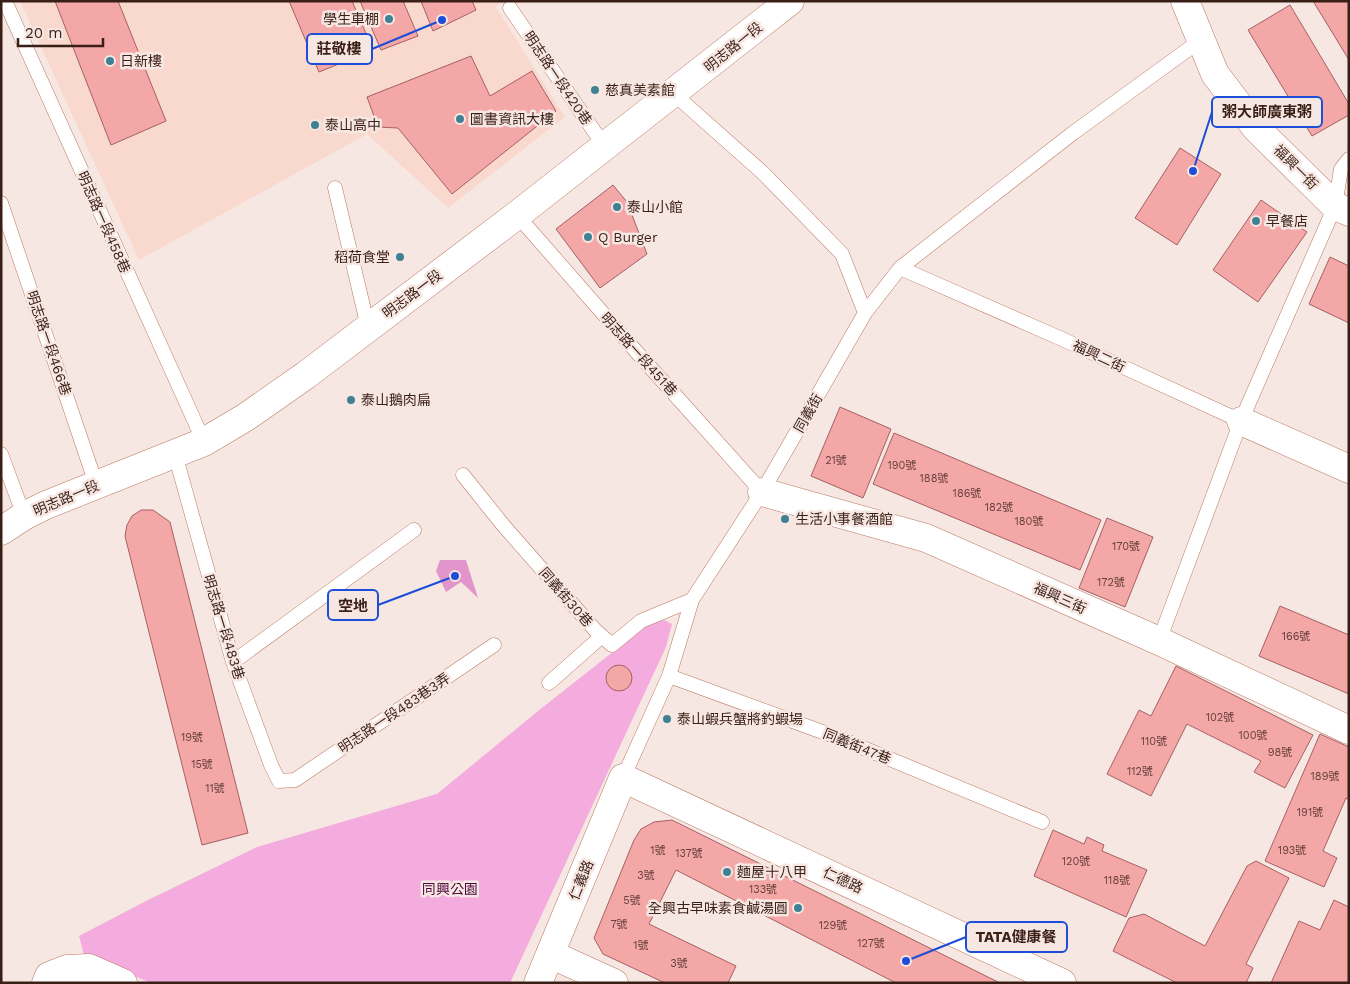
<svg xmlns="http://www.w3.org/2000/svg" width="1350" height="984" font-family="'Work Sans','Noto Sans TC',sans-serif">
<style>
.built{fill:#f9d8cd}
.green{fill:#f3acdd}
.forest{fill:#e295cb}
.building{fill:#f3a7a7;stroke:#a66062}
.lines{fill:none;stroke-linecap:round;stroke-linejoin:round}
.service-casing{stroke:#bb7862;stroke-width:15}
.minor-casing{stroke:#bb7862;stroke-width:29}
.secondary-casing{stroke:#bb7862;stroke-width:29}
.service{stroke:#fff;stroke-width:14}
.minor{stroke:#fff;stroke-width:28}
.secondary{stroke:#fff;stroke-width:28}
.poi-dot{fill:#3f8092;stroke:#f7e7e2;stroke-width:2}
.labels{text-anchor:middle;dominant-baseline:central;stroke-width:5;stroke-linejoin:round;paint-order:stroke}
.number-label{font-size:11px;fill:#68413a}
.poi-label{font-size:14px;fill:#3a1f16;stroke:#f7e7e2;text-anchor:start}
.street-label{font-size:14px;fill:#3a1f16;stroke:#f7e7e2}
.park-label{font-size:14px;fill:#4a053c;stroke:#f7e7e2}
.leader{fill:none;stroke:#1d4ed8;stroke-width:2}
.callout-dot{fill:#1d4ed8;stroke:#f7e7e2;stroke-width:2}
.callout{fill:#f7e7e2;stroke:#1d4ed8;stroke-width:2}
.callout-label{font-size:15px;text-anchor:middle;font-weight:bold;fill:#3a1f16}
</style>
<rect width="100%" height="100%" fill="#f7e7e2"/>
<path class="built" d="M20,1H503L496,7L565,117L448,208L367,134L139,260Z"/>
<path class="green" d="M664,620L672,624L666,647L510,983H151L84,955L79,936L146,901L257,847L437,794L538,711L647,625Z"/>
<path class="forest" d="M440,560H466L478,598L461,582L446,592L436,571Z"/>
<path class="building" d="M55,1H118L166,121L111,145Z
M289,1H352L373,50L319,72Z
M360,1H403L418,36L381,50Z
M421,1H472L476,10L433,31Z
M1313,1H1349V60Z
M1290,5L1349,104V115L1312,136L1248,30Z
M471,56L490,96L532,71L556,111L452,194L398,128L378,127L367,97Z
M1180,148L1221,174L1177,245L1135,218Z
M613,185L627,202L647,254L600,288L556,229Z
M1261,200L1307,232L1258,302L1213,270Z
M1330,257L1349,266V323L1309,304Z
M840,407L891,429L863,498L811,476Z
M894,433L1101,520L1080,570L873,484Z
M141,510H153L170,522L248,833L202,845L125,536L127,525L132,516Z
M1107,518L1153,537L1125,607L1079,588Z
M1280,606L1349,635V694L1259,656Z
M606 678a13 13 0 1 1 26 0a13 13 0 1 1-26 0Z
M1176,666L1313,735L1285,788L1254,772L1261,761L1187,724L1151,796L1107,774L1139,710L1151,716Z
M1320,734L1349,747V800L1346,798L1323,851L1337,858L1324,887L1265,861Z
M672,820L1000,983H896L676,870L649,924L736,966L728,983H665L603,954L594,938L634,840L641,829L654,822Z
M1053,830L1084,844L1087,837L1104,845L1102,851L1147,870L1126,917L1034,876Z
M1256,861L1289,878L1246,964L1253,968L1246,983H1177L1113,951L1129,918L1144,914L1205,946L1247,866Z
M1334,900L1349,907V983H1271L1299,921L1320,930Z"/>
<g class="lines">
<defs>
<path id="service" d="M5,1L204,442
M510,8L605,147
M335,188L368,327
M1,203L96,484
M517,215L641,357L762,492
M900,268L1073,133L1201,40
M865,313L900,268L1062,339L1241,421
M1,454L24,516
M175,454L233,662L271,765L279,781L295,780L494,645
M463,475L503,525L596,631L612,645L641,621L692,600
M1159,641L1241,421L1335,206L1341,169L1349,159
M233,662L414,530
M669,676L839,738L1042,822
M549,683L602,636
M623,778L669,676L692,600L762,492L865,313L842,254L763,173L674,94"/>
<path id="minor" d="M1185,1L1215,74L1256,128L1335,206L1349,212
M1241,421L1349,469
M762,492L926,538L1159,641L1349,730
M550,954L614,983
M46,983L49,976L67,969L89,968L123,983
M538,983L623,778L1062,983"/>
<path id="secondary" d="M1,531L24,516L46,505L204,442L246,417L306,375L517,215L790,1"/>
</defs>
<use href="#service" class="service-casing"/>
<use href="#minor" class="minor-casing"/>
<use href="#secondary" class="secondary-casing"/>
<use href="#service" class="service"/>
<use href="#minor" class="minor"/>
<use href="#secondary" class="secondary"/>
</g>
<g class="poi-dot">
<circle cx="389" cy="19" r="5"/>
<circle cx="110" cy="61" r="5"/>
<circle cx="595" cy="90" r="5"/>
<circle cx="460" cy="119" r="5"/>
<circle cx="315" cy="125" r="5"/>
<circle cx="617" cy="207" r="5"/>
<circle cx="1256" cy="221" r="5"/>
<circle cx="588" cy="237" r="5"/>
<circle cx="400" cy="257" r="5"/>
<circle cx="351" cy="400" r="5"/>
<circle cx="785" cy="519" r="5"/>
<circle cx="667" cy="719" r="5"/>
<circle cx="727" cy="872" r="5"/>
<circle cx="798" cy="908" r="5"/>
</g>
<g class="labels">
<g class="number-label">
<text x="836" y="460">21號</text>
<text x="902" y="465">190號</text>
<text x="934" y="478">188號</text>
<text x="967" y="493">186號</text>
<text x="999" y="507">182號</text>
<text x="1029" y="521">180號</text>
<text x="1126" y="546">170號</text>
<text x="1111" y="582">172號</text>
<text x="1296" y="636">166號</text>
<text x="1220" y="717">102號</text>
<text x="1253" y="735">100號</text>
<text x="192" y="737">19號</text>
<text x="1154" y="741">110號</text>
<text x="1280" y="752">98號</text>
<text x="202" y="764">15號</text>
<text x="1140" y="771">112號</text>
<text x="1325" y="776">189號</text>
<text x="215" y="788">11號</text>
<text x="1310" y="812">191號</text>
<text x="658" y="850">1號</text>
<text x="1292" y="850">193號</text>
<text x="689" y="853">137號</text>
<text x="1076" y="861">120號</text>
<text x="646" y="875">3號</text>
<text x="1117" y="880">118號</text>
<text x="763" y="889">133號</text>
<text x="632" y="900">5號</text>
<text x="619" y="924">7號</text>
<text x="833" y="925">129號</text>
<text x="871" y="943">127號</text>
<text x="641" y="945">1號</text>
<text x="679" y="963">3號</text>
</g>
<g class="poi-label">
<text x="379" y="19" text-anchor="end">學生車棚</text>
<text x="120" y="61">日新樓</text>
<text x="605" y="90">慈真美素館</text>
<text x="470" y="119">圖書資訊大樓</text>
<text x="325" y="125">泰山高中</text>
<text x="627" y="207">泰山小館</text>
<text x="1266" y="221">早餐店</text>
<text x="598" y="237">Q Burger</text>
<text x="390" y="257" text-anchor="end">稻荷食堂</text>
<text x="361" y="400">泰山鵝肉扁</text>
<text x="795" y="519">生活小事餐酒館</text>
<text x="677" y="719">泰山蝦兵蟹將釣蝦場</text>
<text x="737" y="872">麵屋十八甲</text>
<text x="788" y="908" text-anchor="end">全興古早味素食鹹湯圓</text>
</g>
<g class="street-label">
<text transform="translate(733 47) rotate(-39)">明志路一段</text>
<text transform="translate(558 78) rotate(56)">明志路一段420巷</text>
<text transform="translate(1296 167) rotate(45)">福興一街</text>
<text transform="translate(104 222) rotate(66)">明志路一段458巷</text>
<text transform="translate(412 294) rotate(-37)">明志路一段</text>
<text transform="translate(49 343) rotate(71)">明志路一段466巷</text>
<text transform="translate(639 354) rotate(48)">明志路一段451巷</text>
<text transform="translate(1099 356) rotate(25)">福興二街</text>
<text transform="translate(808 413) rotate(-60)">同義街</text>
<text transform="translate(66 498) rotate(-23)">明志路一段</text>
<text transform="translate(566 597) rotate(49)">同義街30巷</text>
<text transform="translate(1060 598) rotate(24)">福興三街</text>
<text transform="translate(224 627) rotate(73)">明志路一段483巷</text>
<text transform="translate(394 713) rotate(-34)">明志路一段483巷3弄</text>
<text transform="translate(857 746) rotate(22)">同義街47巷</text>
<text transform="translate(581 880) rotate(-68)">仁義路</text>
<text transform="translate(843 880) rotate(25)">仁德路</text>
</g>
<g class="park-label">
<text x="450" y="889">同興公園</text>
</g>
</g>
<path class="leader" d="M442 20L372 49M1193 171L1212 112M455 576L378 605M906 961L966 937"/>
<g class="callout-dot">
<circle cx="442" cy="20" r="5"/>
<circle cx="1193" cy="171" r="5"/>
<circle cx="455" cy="576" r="5"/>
<circle cx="906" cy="961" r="5"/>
</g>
<g class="callout">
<rect x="307" y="34" width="65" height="30" rx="5"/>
<rect x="1212" y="97" width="110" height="30" rx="5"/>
<rect x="328" y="590" width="50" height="30" rx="5"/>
<rect x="966" y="922" width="101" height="30" rx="5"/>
</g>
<g class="callout-label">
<text x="339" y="54">莊敬樓</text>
<text x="1267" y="117">粥大師廣東粥</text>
<text x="353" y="611">空地</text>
<text x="1016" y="942">TATA健康餐</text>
</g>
<rect width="1350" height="984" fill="none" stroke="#3a1f16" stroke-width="5"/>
<path d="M18 38v8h85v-8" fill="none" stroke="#3a1f16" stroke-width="2.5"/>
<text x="25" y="38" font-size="15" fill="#3a1f16" stroke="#f7e7e2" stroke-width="4" paint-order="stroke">20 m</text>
</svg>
